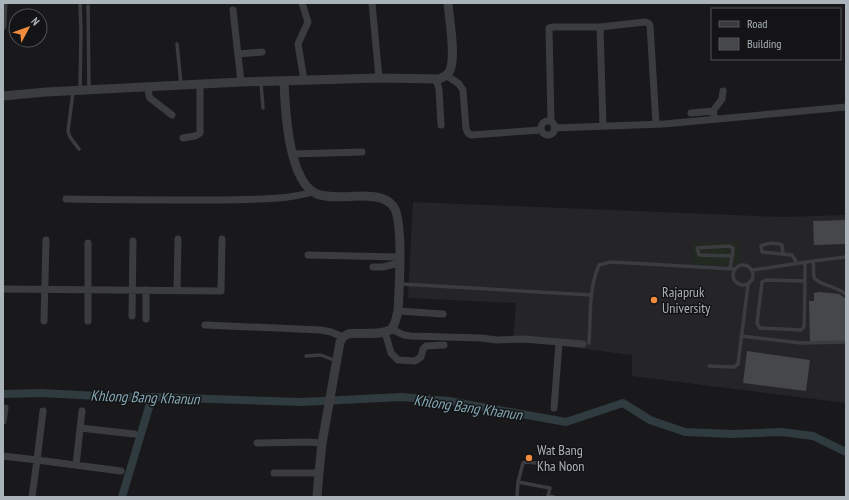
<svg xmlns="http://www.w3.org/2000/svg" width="849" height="500" font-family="'PT Sans Narrow',sans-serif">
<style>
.built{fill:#252528}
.green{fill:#212921}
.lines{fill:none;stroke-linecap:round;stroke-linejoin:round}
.canal{stroke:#2f3b3f;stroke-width:8}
.building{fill:#45474b}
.service{stroke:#3a3c40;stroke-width:3.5}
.minor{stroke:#3a3c40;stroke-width:7}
.tertiary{stroke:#3a3c40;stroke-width:9}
.poi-dot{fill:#f08c3b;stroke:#141416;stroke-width:1.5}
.labels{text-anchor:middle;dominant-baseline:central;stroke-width:3;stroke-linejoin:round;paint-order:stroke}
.poi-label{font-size:14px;fill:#abb3ba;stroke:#141416;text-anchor:start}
.water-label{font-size:15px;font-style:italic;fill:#83a8b5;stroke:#141416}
</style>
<rect width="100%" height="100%" fill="#19191b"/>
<path class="built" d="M413,202L783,217L846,215V403L632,376V355L513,340L516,303L408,298Z"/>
<path class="green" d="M693,243H738V265H693Z"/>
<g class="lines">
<path class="canal" d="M3,394L41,393L117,397H152L301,402L402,397L449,401L566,422L623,403L650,420L685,432L733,434L782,432L813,436L846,452
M122,497L152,397"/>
</g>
<path class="building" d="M846,220V244L814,245L813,221Z
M820,292L839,294L846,299V341L810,342L809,301H814V293Z
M747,351L810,360L806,391L743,383Z"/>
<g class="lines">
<path class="service" d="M80,3L81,31L80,90
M88,6L89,89
M177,44L181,84
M261,83L263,108
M73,92L68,131L70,137L79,149
M783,254L782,245C777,242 766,243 761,246L762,252L792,255L797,263
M813,261C814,265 813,272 814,277C818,285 836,286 844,293
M805,262C805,283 805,305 804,327L801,330L760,328L757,323L762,282L766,280L805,281
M733 275a10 10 0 1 1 20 0a10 10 0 1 1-20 0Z
M730,268C731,262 733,254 733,248L729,246L697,248L699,255L732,256
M753,270L813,261L846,257
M401,284L591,295
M741,336L801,343L846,342
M589,343C591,317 588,290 599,265L611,262L735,269
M306,356L321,355L336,361
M709,366L734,367L738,364L748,285
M518,482L550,488L548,496L554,497
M517,497L518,482L523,463L526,462L547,464"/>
<path class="minor" d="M302,3L308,22L298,44L304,80
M372,3L379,78
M233,10L241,82
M3,26L4,3
M600,27L603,126
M238,54L262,52
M446,75L459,84L463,90L466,129L468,133L471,135L541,130
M436,79L439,89L441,125
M148,87L149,96L150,98L172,115
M691,113L713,111
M715,119L713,111L722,99L723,91
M541 128a7 7 0 1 1 14 0a7 7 0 1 1-14 0Z
M551,122L549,28L552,27H600L645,22L648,23L650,25L656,124
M554,128L664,124L846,107
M183,138L195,136L200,133V85
M292,154L362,152
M66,199C116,200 166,200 216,200C249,199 282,201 313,192
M308,255L399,257
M373,267H383L399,263
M3,289L221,291L222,239
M177,291L178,239
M398,311L443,314
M132,316L133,241
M146,319V290
M44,321L46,240
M88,321V243
M205,325L321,330L331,332L343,337
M391,329L404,335L411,336L481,338L497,340L524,339L583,344
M385,332L391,353L398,360L415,361L421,357L423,349L426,346L444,345
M554,408L559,343
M43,411L37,460L121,471
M3,421L5,408
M80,428L134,434
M257,443L307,442L322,443
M3,456L37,460L32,497
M76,465L82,411
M274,473H319"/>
<path class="tertiary" d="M284,81C285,108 288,182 317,194C331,199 348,196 363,196C374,196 386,197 393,206C404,219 399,292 398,311C396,317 396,325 391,329C384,336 358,332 348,334L343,337L340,342L322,443L319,473L317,497
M3,96L46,92L241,82L379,78L439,79C443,77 447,76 449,72C457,60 449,18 448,3"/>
</g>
<g class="poi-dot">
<circle cx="654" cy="300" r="4"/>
<circle cx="529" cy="458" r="4"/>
</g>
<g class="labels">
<g class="poi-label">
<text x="662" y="292">Rajapruk<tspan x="662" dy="16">University</tspan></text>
<text x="537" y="450">Wat Bang<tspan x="537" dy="16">Kha Noon</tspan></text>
</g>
<g class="water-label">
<text transform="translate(145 397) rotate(2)">Khlong Bang Khanun</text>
<text transform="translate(468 407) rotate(8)">Khlong Bang Khanun</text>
</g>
</g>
<rect width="849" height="500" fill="none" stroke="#abb3ba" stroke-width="8"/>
<rect x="711" y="8" width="130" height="52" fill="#141416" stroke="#505458"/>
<rect x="719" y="21" width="20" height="6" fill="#3a3c40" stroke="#505458"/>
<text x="747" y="28" font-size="12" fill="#abb3ba">Road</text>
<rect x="719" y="38" width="20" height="12" fill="#45474b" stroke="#505458"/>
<text x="747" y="48" font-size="12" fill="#abb3ba">Building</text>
<g transform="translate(28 28) rotate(49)"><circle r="19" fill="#141416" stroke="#505458"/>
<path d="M0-3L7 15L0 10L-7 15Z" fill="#f08c3b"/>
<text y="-6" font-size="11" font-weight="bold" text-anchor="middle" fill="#abb3ba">N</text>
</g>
</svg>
